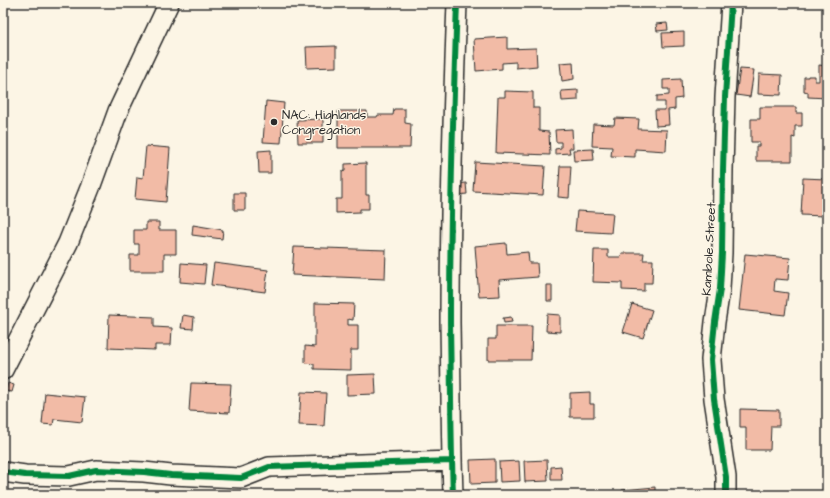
<svg xmlns="http://www.w3.org/2000/svg" width="830" height="498" font-family="'Architects Daughter',sans-serif">
<style>
.building{fill:#f2bba6;stroke:#2b2b2b}
.lines{fill:none;stroke-linecap:round;stroke-linejoin:round}
.street-casing{stroke:#2b2b2b;stroke-width:22}
.street{stroke:#fcf5e5;stroke-width:19}
.cycleway-casing{stroke:#fcf5e5;stroke-width:8}
.cycleway{stroke:#00873e;stroke-width:6}
.poi-dot{fill:#2b2b2b;stroke:#fcf5e5;stroke-width:1.5}
.labels{text-anchor:middle;dominant-baseline:central;stroke-width:3;stroke-linejoin:round;paint-order:stroke}
.poi-label{font-size:13px;fill:#2b2b2b;stroke:#fcf5e5;text-anchor:start}
.street-label{font-size:13px;fill:#2b2b2b;stroke:#fcf5e5}
</style>
<rect width="100%" height="100%" fill="#fcf5e5"/>
<filter id="ink" filterUnits="userSpaceOnUse"><feTurbulence type="fractalNoise" baseFrequency=".025" numOctaves="2"/><feDisplacementMap in="SourceGraphic" scale="8" xChannelSelector="R" yChannelSelector="G"/><feConvolveMatrix kernelMatrix="1 2 1 2 8 2 1 2 1" color-interpolation-filters="sRGB"/></filter>
<g filter="url(#ink)">
<path class="building" d="M667,23L668,30L657,31L656,24Z
M684,32V46L663,47L662,33Z
M507,37V49L536,48L537,66L516,68V62L502,63V69L476,71L474,39Z
M336,46V67L307,68L306,47Z
M573,62L574,79L562,81L560,63Z
M819,65L827,66V98L808,97V92L804,91V77H808V76H815V81H819Z
M740,69L754,70L750,97L736,95Z
M759,74L782,75L781,95L758,94Z
M681,79L682,98L675,99V109L668,110L669,125L656,126L655,110H665V102H657V96L669,95V89H663V80Z
M578,90V100L562,101L561,91Z
M505,91L533,92V108H539V131L549,132L550,155L496,153L498,97H505Z
M266,101L284,103L281,143L263,142Z
M760,107H796V113H802V126H795V138L792,137V161H756V146H759V142H751V119H760Z
M394,109H405V123L411,124L410,148H338V111H367V117H377L378,115H393Z
M615,118L639,119L638,129L667,130L666,151L635,149V157L611,156L612,147L592,146L593,124L614,125Z
M323,119V143H298L297,120Z
M572,129L573,148H569L570,153L555,154V149L561,148V142H556L555,130Z
M146,146L170,148L166,202L135,199L137,177L143,178Z
M593,149L594,160L574,161L573,150Z
M271,150V173H259L258,151Z
M475,162L545,166L543,195L473,191Z
M366,163V195H369V209H360V212L336,213V199H342V172L345,171V164Z
M560,166H571L569,198L558,197Z
M803,178L826,179L824,216L801,215Z
M466,183L467,194L457,195L456,184Z
M234,193H245V210H234Z
M577,211L613,213L611,233L575,231Z
M146,222H159V230H176V254H164V271H130V255H139V244H134V230H146Z
M193,225L223,230L222,239L192,235Z
M506,243L507,254L528,252L529,263H537L538,277L499,280L500,296L479,297L475,246Z
M294,247L386,250L385,279L292,275Z
M594,250H608V257H621L622,253H644L643,260H653L652,283H644V291L622,290V283L593,282Z
M745,254L790,258L788,280L775,279L774,291L788,293L785,315L739,310Z
M181,263L206,265L204,284L180,282Z
M214,263L268,270L265,292L211,285Z
M547,285H552V301H547Z
M315,303L354,304L353,320L348,319V325H358V350H351V370L314,369V364L305,363V346L315,347Z
M632,304L652,310L643,338L623,332Z
M547,314L560,315V332L546,331Z
M109,315L154,317V327L172,328L171,345H155V350L108,348Z
M183,315L194,317L193,329L181,328Z
M511,317L512,322L504,323L503,318Z
M496,326H532L531,360H488V339H496Z
M375,374L376,394L347,395V375Z
M8,383L14,385L12,392L6,391Z
M191,383L231,384L229,413L189,411Z
M301,392L326,393L324,426L299,425Z
M590,392V404H594V417H570V393Z
M45,393L85,397L82,422L54,419L53,425L42,424Z
M740,409L779,410V426H771L770,450H746V427H740Z
M495,459V483L471,484L470,460Z
M547,460L548,481L525,482L524,461Z
M519,461L520,481L500,482L499,462Z
M561,466L562,480H551V467Z
M655,487V495H622V490Z"/>
<g class="lines">
<defs>
<path id="street" d="M3,370L68,243L90,188L118,111L169,3
M3,472L25,475L69,476L96,470L144,472L171,475L241,478L269,467L452,461
M453,495C451,438 451,380 450,323C450,216 453,110 457,3
M726,495V477L714,399L711,360L715,322L720,289L722,253L723,170L725,97L731,3"/>
</defs>
<use href="#street" class="street-casing"/>
<use href="#street" class="street"/>
<defs>
<path id="cycleway" d="M3,472L25,475L69,476L96,470L144,472L171,475L241,478L269,467L452,461
M453,495C451,438 451,380 450,323C450,216 453,110 457,3
M726,495V477L714,399L711,360L715,322L720,289L722,253L723,170L725,97L731,3"/>
</defs>
<use href="#cycleway" class="cycleway-casing"/>
<use href="#cycleway" class="cycleway"/>
</g>
</g>
<circle class="poi-dot" cx="274" cy="122" r="4"/>
<g class="labels">
<g class="poi-label">
<text x="282" y="115">NAC: Highlands<tspan x="282" dy="15">Congregation</tspan></text>
</g>
<g class="street-label">
<text transform="translate(709 249) rotate(-87)">Kambole Street</text>
</g>
</g>
<rect width="830" height="498" fill="none" stroke="#fcf5e5" stroke-width="16"/>
<rect x="8" y="8" width="814" height="482" fill="none" stroke="#2b2b2b" stroke-width="1.5" filter="url(#ink)"/>
</svg>
